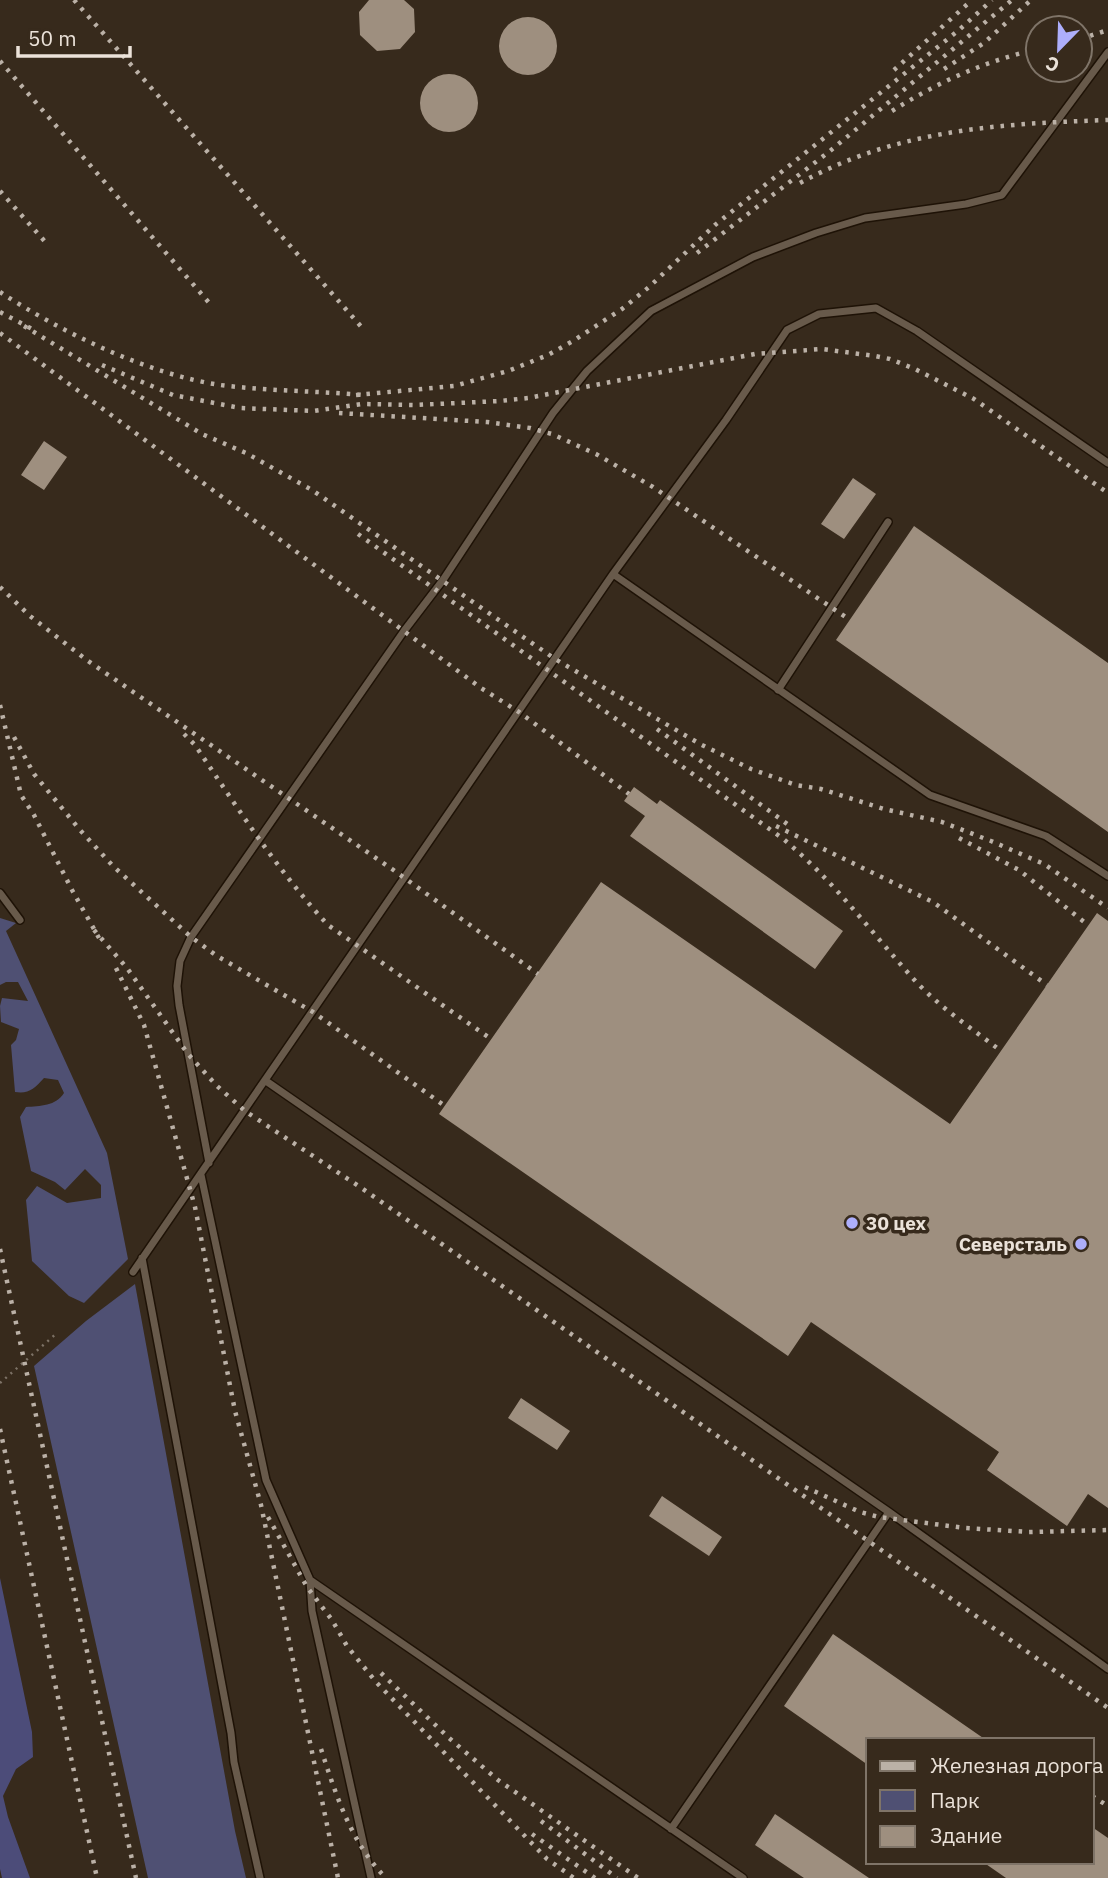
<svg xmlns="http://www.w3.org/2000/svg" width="1108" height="1878" font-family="'IBM Plex Sans',sans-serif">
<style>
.green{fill:#4f5073}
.forest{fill:#4c4c79}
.building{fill:#9e8f7f}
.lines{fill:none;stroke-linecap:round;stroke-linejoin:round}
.service-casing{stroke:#1e1206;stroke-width:10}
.path{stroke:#7d7266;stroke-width:2.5;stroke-dasharray:2 5;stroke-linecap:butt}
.service{stroke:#685a4b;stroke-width:7}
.rail{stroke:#bbb1a7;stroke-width:4.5;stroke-dasharray:3.5 7;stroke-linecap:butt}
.poi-dot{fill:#adaefb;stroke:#372a1c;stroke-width:2.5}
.labels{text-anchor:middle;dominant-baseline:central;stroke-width:7;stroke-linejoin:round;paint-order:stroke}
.poi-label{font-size:19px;font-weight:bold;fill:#ebe2d9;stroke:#372a1c;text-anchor:start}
</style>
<rect width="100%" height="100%" fill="#372a1c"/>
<path class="green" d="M0,918L16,923L6,931L107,1153L128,1259L84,1303L69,1296L32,1261L26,1200L37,1186L67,1203L101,1198V1185L85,1169L65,1190L55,1182L31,1171L20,1117L26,1107C40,1106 56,1106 64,1093L58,1080L44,1078C34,1089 29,1094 15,1092L11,1045L16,1040L19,1029L1,1022L0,1006L2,998L28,1001L18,982H6L0,985Z
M135,1284L235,1831L246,1878H148L34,1366L86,1321Z"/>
<path class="forest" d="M0,1578L32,1732L33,1757L16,1769L3,1796L8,1817L30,1878H2L0,1869Z"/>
<path class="building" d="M369,0H404L414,9L415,32L400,49L377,51L360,35L359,12Z
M499 46a29 29 0 1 1 58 0a29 29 0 1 1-58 0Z
M420 103a29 29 0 1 1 58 0a29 29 0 1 1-58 0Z
M44,441L67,457L44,490L21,475Z
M853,478L876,494L844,539L821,524Z
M914,526L1108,663V832L836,640Z
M634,787L657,804L660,800L843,931L815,969L630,836L645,816L624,801Z
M601,882L950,1124L1097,913L1108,921V1508L1088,1494L1067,1526L987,1470L999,1452L811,1322L788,1356L439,1114Z
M521,1398L570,1431L557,1450L508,1418Z
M662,1496L722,1537L709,1556L649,1516Z
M833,1634L986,1740H868V1765L784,1706Z
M775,1814L869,1878H804L755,1845Z
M1092,1827L1108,1838V1878H1006L983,1862H1092Z"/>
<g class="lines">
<defs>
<path id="service" d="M613,574L930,795L1046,836L1108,876
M778,690L888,522
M0,893L20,920
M266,1081L889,1512L1108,1669
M209,1163L179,1005L177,986L180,961L191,937L404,631L443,580L553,413L587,371L651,311L753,257L816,233L865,218L966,204L1002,195L1108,52
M201,1175L266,1480L310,1580L743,1878
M142,1258L231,1733L234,1762L260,1878
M133,1272L613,574L726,420L787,330L819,314L876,308L917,331L1108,463
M310,1580L312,1611L371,1878
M671,1829L889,1512"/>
</defs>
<use href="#service" class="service-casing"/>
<path class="path" d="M0,1383L57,1333"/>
<use href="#service" class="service"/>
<path class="rail" d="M74,0L365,331
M1080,39L1108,30
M0,61L211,305
M944,69L984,43L1031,0
M894,70L972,0
M892,111C938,82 985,61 1038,49
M800,183C899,129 997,124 1108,120
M0,191L48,245
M697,253L830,151L1012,0
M0,292C61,332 147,374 220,385C268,391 316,391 364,395
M0,312L34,330
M24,326L202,434L246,453L312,490L555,659L700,744L751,769L796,785L821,789L884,809L942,822L991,841L1044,864L1108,908
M0,333L481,688L519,712L629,794
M102,365L173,395L240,408L314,411L362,404L415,405L500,401L528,398L755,354L822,349L875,356L890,359L915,369L974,399L1108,493
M356,395L454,386L508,371L548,355L573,341L622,309L649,287L715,225L959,30L992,0
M339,413L487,422L530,428L552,434L596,454L653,487L850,620
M358,534L782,838C831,878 868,928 910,975C936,1005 970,1027 1001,1051
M0,587L30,616L88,661L392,869L538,974
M0,705L21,795L34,815L72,890L99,938
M657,729L790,826
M184,734L195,745C237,807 277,870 328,925L491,1039
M14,737L34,774L80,830L113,866L191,937L217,956L313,1012L445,1106
M776,826L933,902L1047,985
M959,838L1019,870L1088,925
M94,930L127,968L188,1054L217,1086L245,1111L363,1189L1108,1708
M116,968L144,1025L195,1207L235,1411L261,1505L338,1878
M0,1249L136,1878
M0,1429L97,1878
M805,1487L860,1512L879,1517L965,1528L1029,1532L1108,1530
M268,1517L307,1587L332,1620L347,1646L376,1682L547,1859L574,1878
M381,1673L449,1738L498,1780L638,1878
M321,1749C336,1795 351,1843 386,1878
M1092,1796L1108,1806
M541,1821L617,1878
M532,1834L595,1878"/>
</g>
<g class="poi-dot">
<circle cx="852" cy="1223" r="7"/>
<circle cx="1081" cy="1244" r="7"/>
</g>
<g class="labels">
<g class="poi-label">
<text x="866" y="1223">30 цех</text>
<text x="1067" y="1244" text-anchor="end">Северсталь</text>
</g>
</g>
<rect x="866" y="1738" width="228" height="126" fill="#372a1c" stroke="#7f7468" stroke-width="2"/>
<rect x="880" y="1761" width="35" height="10" fill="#bbb1a7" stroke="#7f7468" stroke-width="2"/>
<text x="930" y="1773" font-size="21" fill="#ebe2d9">Железная дорога</text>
<rect x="880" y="1790" width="35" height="21" fill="#4f5073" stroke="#7f7468" stroke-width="2"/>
<text x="930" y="1808" font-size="21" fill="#ebe2d9">Парк</text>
<rect x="880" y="1826" width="35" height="21" fill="#9e8f7f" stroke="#7f7468" stroke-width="2"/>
<text x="930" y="1843" font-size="21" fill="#ebe2d9">Здание</text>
<g transform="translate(1059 49) rotate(203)"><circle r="33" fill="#372a1c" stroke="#7f7468" stroke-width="2"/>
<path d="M0-5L12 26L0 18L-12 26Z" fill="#adaefb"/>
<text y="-10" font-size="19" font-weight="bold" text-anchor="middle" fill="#ebe2d9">С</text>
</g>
<path d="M18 46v10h112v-10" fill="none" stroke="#ebe2d9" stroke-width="3.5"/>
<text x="28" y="46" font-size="21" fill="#ebe2d9" stroke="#372a1c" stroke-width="5" paint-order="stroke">50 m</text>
</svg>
